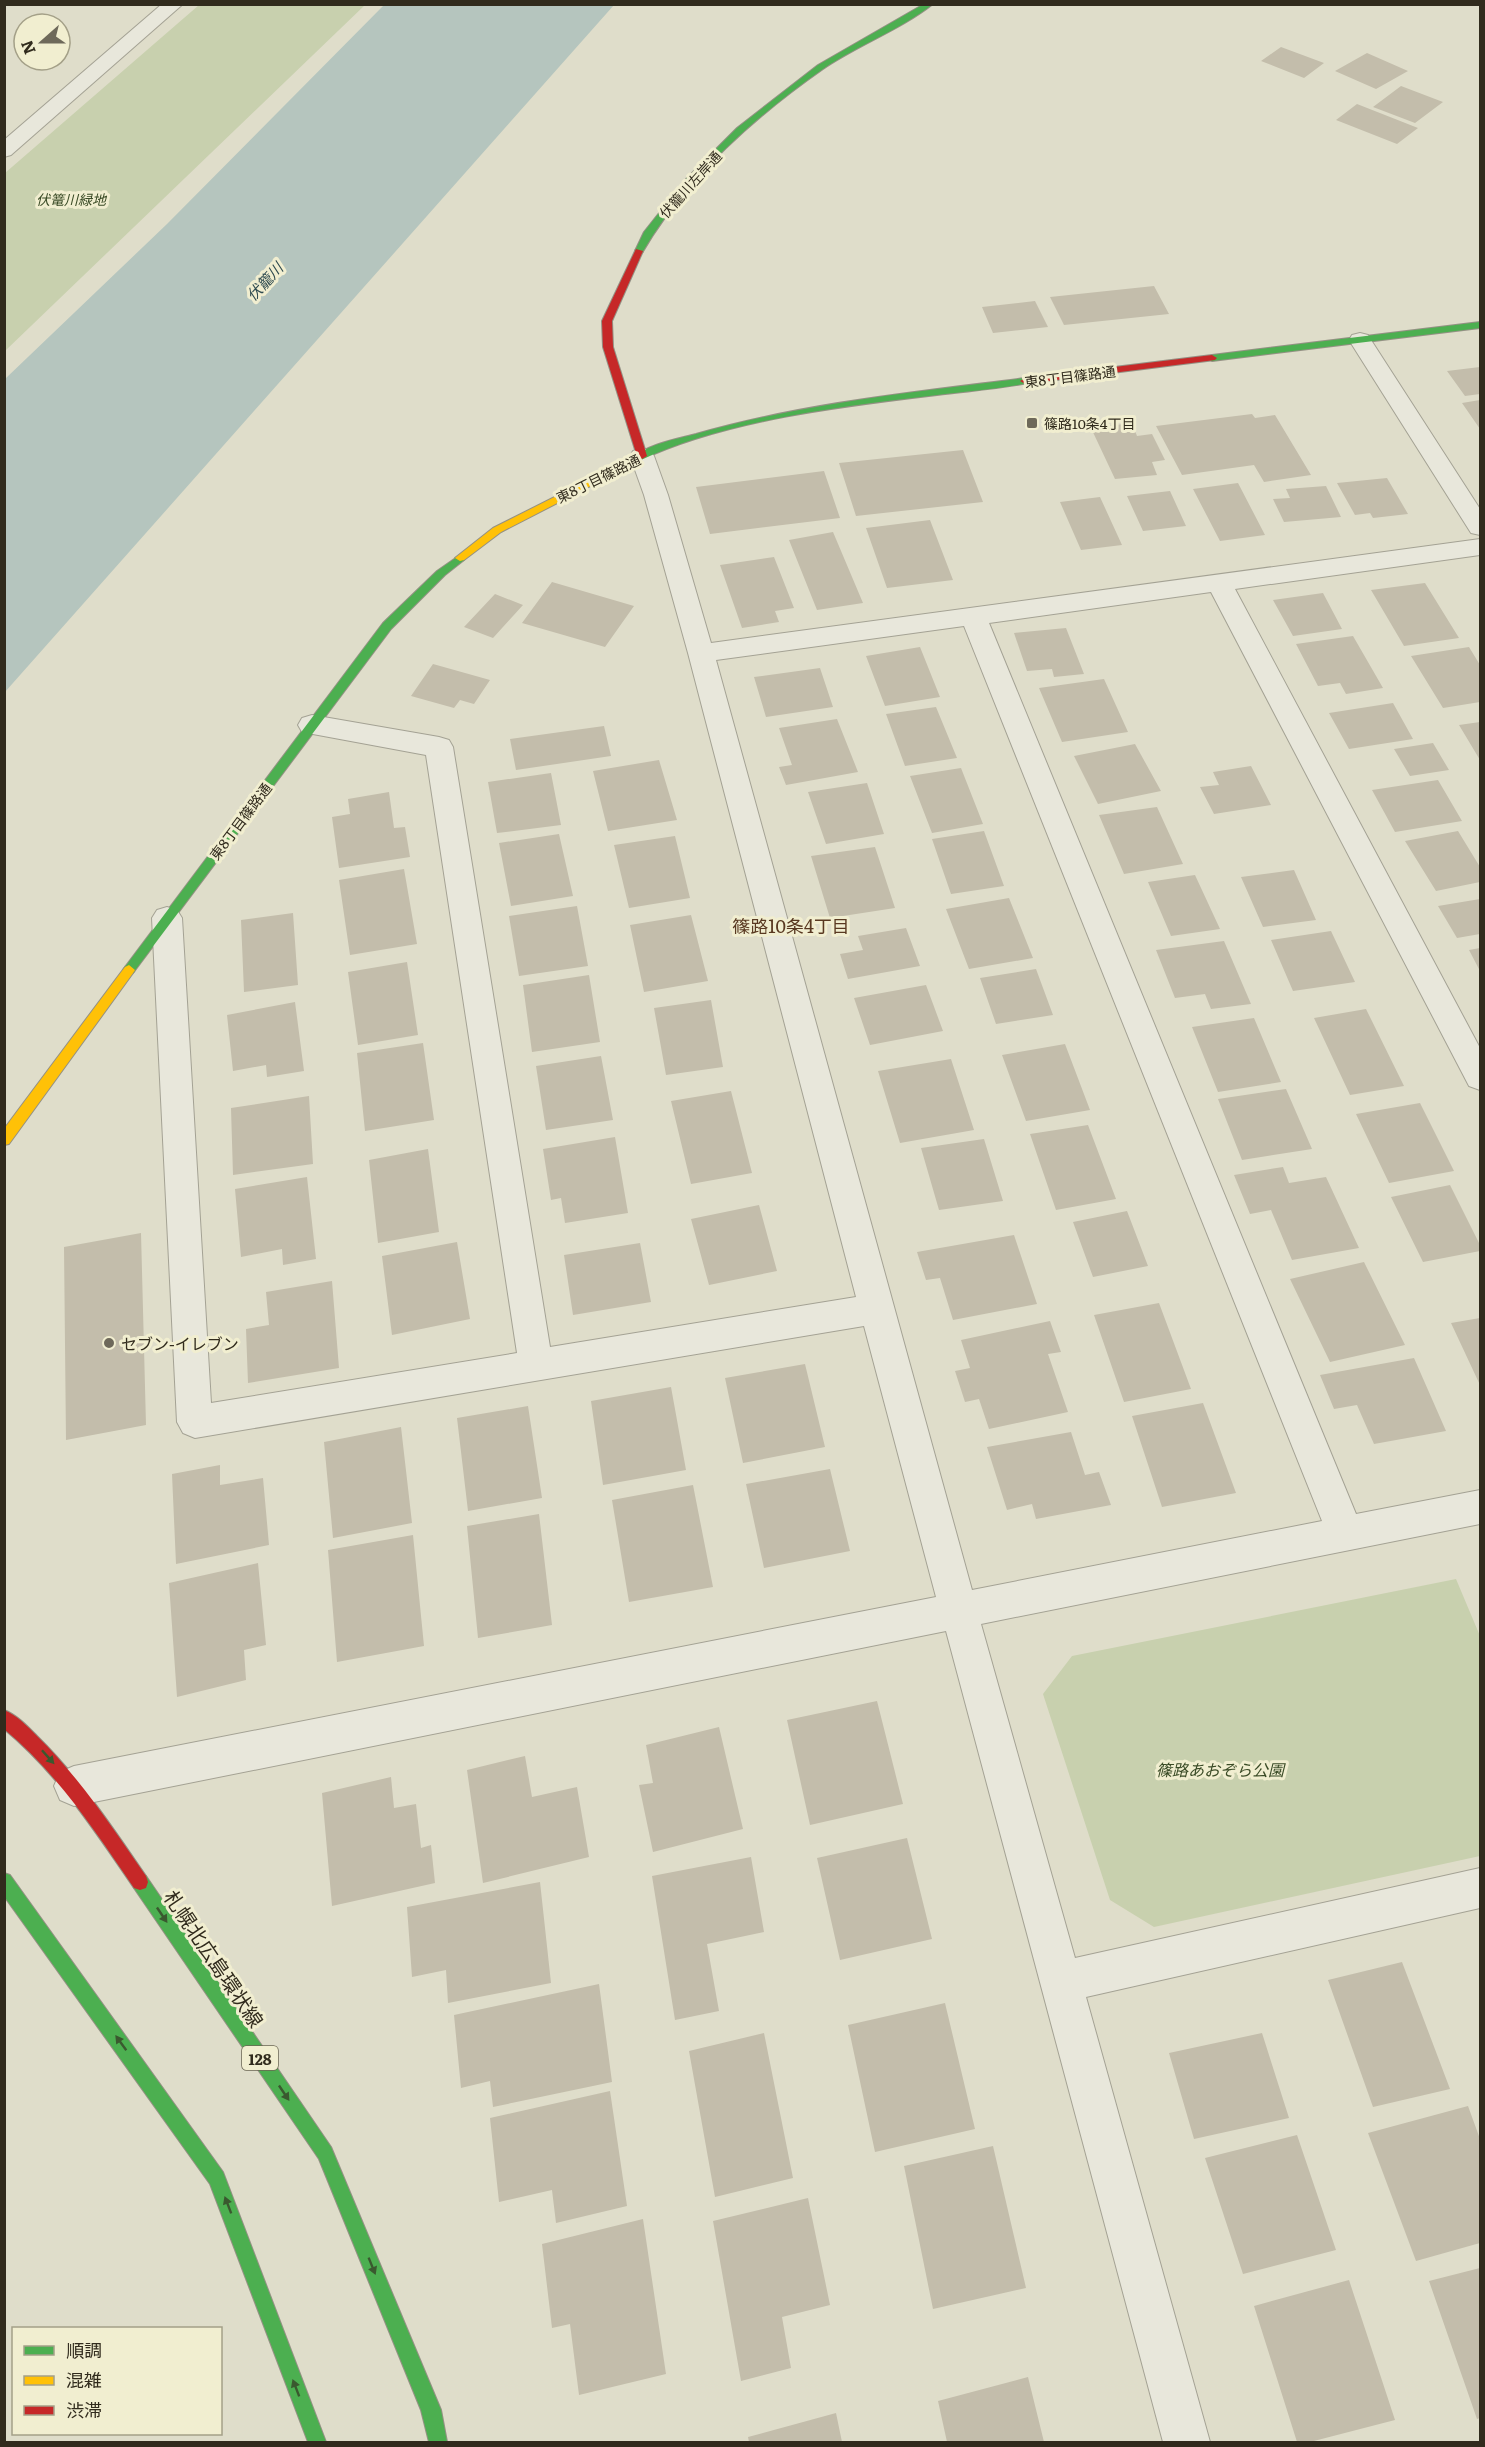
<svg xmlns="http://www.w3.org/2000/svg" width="1485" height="2447" font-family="Literata,'Noto Sans JP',serif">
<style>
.green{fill:#c8d0ae}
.water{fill:#b5c5be}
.building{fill:#c3bdab}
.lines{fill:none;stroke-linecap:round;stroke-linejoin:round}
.street-casing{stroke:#a4a294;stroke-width:2}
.fast-casing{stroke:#949184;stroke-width:2}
.slow-casing{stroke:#949184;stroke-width:2}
.jam-casing{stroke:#949184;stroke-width:2}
.street{fill:#e8e7db;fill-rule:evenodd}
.fast{fill:#4caf50;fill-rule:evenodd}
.slow{fill:#ffc107;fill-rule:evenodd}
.jam{fill:#c62828;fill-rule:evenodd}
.oneway{fill:#3a592f}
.poi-dot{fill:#6e695a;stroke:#f1eed0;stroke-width:2}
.labels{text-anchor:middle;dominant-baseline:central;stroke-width:6;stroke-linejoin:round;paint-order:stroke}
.far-street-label{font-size:14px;fill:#312b1d;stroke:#f1eed0}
.far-park-label{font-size:14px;font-style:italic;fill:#3a4b26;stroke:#f1eed0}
.far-poi-label{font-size:14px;fill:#312b1d;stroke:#f1eed0;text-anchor:start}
.far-water-label{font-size:15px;font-style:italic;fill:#2e4a4f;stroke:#f1eed0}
.shield{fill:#f1eed0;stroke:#6b6653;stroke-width:1.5}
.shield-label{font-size:15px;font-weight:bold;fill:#312b1d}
.poi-label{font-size:16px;fill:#312b1d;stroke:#f1eed0;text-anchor:start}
.park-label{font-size:16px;font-style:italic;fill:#3a4b26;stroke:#f1eed0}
.neighbourhood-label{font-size:18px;fill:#593921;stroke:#f1eed0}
.near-street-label{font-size:20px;fill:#312b1d;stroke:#f1eed0}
</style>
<rect width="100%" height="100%" fill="#dfddca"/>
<path class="green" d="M199,5H365L5,351V173Z
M1456,1579L1480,1636V1856L1154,1927L1110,1900L1043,1694L1072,1656Z"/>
<path class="water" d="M384,5H614L5,692V379L167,224Z"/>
<path class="building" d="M1281,47L1324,63L1304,78L1261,61Z
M1367,53L1408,71L1376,89L1335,71Z
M1401,86L1443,102L1415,123L1373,107Z
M1357,104L1418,128L1397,144L1336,120Z
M1154,286L1169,314L1064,325L1050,297Z
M1035,301L1048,327L993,333L982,307Z
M1480,367V394L1465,396L1447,371Z
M1480,400V429L1462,403Z
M1252,414L1255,418L1275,415L1311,475L1264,482L1254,465L1182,475L1156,426Z
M1132,423L1137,436L1152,434L1165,460L1152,462L1157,475L1115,479L1091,428Z
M963,450L983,502L856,516L839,463Z
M824,471L840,518L710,534L696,487Z
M1387,478L1408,514L1373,518L1370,513L1355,515L1337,483Z
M1238,483L1265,535L1220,541L1193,489Z
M1326,486L1341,517L1284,522L1273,499L1290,498L1286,489Z
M1170,491L1186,526L1143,531L1127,496Z
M1100,497L1122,545L1081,550L1060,502Z
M930,520L953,580L887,588L866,528Z
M833,532L863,603L817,610L789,540Z
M774,557L794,608L775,611L779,622L742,628L720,565Z
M552,582L634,606L605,647L522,623Z
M1425,583L1459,638L1404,646L1371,590Z
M1323,593L1342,629L1293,636L1273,600Z
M495,594L523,605L493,638L464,627Z
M1066,628L1084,674L1054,677L1052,669L1027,671L1014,633Z
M1353,636L1383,688L1346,694L1340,683L1318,686L1296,644Z
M920,647L940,697L885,706L866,656Z
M1469,647L1480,665V702L1443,708L1411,656Z
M433,664L490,680L474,704L460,700L454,708L411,696Z
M820,668L833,707L766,717L754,677Z
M1104,679L1128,732L1062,742L1039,688Z
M1393,703L1413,739L1349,749L1329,713Z
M936,707L957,758L905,766L886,714Z
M837,719L858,772L786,785L779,767L792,765L779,728Z
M1480,722V760L1459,725Z
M604,726L611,756L516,770L510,739Z
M1433,743L1449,770L1410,776L1394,749Z
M1135,744L1161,791L1098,804L1074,756Z
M659,760L677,820L608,831L593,771Z
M1251,766L1271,805L1214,814L1200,787L1219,785L1213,772Z
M961,768L983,824L932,833L910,776Z
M551,773L561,825L497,833L488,782Z
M1438,780L1462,821L1395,832L1372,790Z
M867,783L884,834L826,844L808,792Z
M389,792L394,828L405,827L410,857L339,868L332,817L350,814L348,799Z
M1157,807L1183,864L1124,874L1099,815Z
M984,831L1004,886L951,894L932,839Z
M1458,831L1480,867V882L1436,891L1405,841Z
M559,834L573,896L511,906L499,843Z
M675,836L690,898L629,908L614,845Z
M875,847L895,908L830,918L811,856Z
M404,869L417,944L350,955L339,880Z
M1294,870L1316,920L1263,927L1241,877Z
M1195,875L1220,929L1171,936L1148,882Z
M1009,898L1033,958L969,969L946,909Z
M1480,899V934L1457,938L1438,906Z
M577,906L588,966L519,976L509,916Z
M293,913L298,985L244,992L241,920Z
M691,915L708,981L644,992L630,925Z
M906,928L920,966L848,979L840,954L863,950L858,936Z
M1331,931L1355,982L1293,991L1271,940Z
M1224,941L1251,1004L1211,1009L1205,994L1175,998L1156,950Z
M1480,948V971L1469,950Z
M407,962L418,1035L358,1045L348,972Z
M1036,969L1053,1015L996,1024L980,978Z
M589,975L600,1042L532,1052L523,985Z
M926,985L943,1031L870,1045L854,998Z
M711,1000L723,1067L666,1075L654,1008Z
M295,1002L304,1071L267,1077L266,1065L233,1071L227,1015Z
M1366,1009L1404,1086L1350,1095L1314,1018Z
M1254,1018L1281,1082L1218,1092L1192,1027Z
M423,1043L434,1120L365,1131L357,1053Z
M1065,1044L1090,1110L1026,1121L1002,1055Z
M601,1056L613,1120L546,1130L536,1066Z
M951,1059L974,1130L900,1143L878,1071Z
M1286,1089L1312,1149L1242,1160L1218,1099Z
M731,1091L752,1173L691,1184L671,1101Z
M309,1096L313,1164L233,1175L231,1108Z
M1420,1103L1454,1171L1389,1183L1356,1114Z
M1088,1125L1116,1199L1056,1210L1030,1134Z
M615,1137L628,1213L565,1223L561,1198L551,1200L543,1149Z
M984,1139L1003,1201L939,1210L921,1148Z
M428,1149L439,1232L378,1243L369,1160Z
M1283,1167L1289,1183L1326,1177L1359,1248L1292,1260L1271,1210L1250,1214L1234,1175Z
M307,1177L316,1259L283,1265L282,1249L241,1257L235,1189Z
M1450,1185L1480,1245V1251L1423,1262L1391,1197Z
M759,1205L777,1271L709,1285L691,1219Z
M1127,1211L1148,1266L1093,1277L1073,1222Z
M141,1233L146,1425L66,1440L64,1247Z
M1014,1235L1037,1304L953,1320L940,1278L926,1280L917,1252Z
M457,1242L470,1319L392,1335L382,1256Z
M640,1243L651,1302L573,1315L564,1255Z
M1364,1262L1405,1345L1330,1362L1290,1279Z
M332,1281L339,1368L248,1383L246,1329L269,1325L266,1292Z
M1159,1303L1191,1389L1124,1402L1094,1315Z
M1480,1318V1385L1451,1323Z
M1050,1321L1061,1352L1048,1354L1068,1412L989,1429L979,1399L965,1402L955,1371L970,1368L961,1340Z
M1414,1358L1446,1431L1374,1444L1357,1405L1334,1409L1320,1375Z
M805,1364L825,1447L743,1463L725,1378Z
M671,1387L686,1470L603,1485L591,1401Z
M1203,1403L1236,1493L1162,1507L1132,1416Z
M528,1406L542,1498L468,1511L457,1418Z
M401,1427L412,1523L333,1538L324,1442Z
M1071,1432L1085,1475L1099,1472L1111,1505L1036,1519L1032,1504L1007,1510L987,1447Z
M220,1465V1485L263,1478L269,1545L176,1564L172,1474Z
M830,1469L850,1551L764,1568L746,1484Z
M693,1485L713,1587L629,1602L612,1500Z
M539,1514L552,1625L478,1638L467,1526Z
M413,1535L424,1646L337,1662L328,1550Z
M258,1563L266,1645L244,1650L246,1680L177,1697L169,1583Z
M877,1701L903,1804L810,1825L787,1720Z
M719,1727L743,1829L653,1852L639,1785L653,1783L646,1745Z
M525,1756L532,1797L577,1787L589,1857L483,1883L467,1770Z
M391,1777L394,1808L416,1804L421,1848L431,1845L435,1883L332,1906L322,1793Z
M907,1838L932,1939L840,1960L817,1858Z
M751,1857L764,1932L707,1944L719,2011L675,2020L652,1876Z
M540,1882L551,1983L448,2003L446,1970L412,1977L407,1907Z
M1402,1962L1450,2089L1373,2107L1328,1980Z
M599,1984L612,2082L493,2107L490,2081L461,2088L454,2015Z
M945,2003L975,2129L875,2152L848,2025Z
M764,2033L793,2178L715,2197L689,2051Z
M1262,2033L1289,2118L1194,2139L1169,2053Z
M610,2091L627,2206L556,2223L552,2190L499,2202L490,2118Z
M1468,2106L1480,2139V2243L1416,2261L1368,2133Z
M1297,2135L1336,2250L1243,2274L1205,2158Z
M993,2146L1026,2288L933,2309L904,2166Z
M808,2198L830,2305L782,2317L791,2368L741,2381L713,2221Z
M643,2219L666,2374L579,2395L570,2324L552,2328L542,2244Z
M1480,2268V2418L1477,2419L1429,2281Z
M1349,2280L1395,2420L1310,2442H1297L1254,2306Z
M1028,2377L1044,2442H947L938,2401Z
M836,2413L842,2442H749L748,2437Z"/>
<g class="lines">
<defs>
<path id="street" d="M162,4H183L11,155L4,157V140Z
M1360,333L1368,335L1371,340L1480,509V535L1471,533L1349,340L1352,335Z
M642,448L651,451L654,456L668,495L711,643L1480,539V555L1235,589L1480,1048V1090L1469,1086L1211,592L989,623L1356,1514L1480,1490V1524L981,1624L1075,1958L1480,1868V1908L1086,1997L1210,2442H1163L946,1631L74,1806L60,1800L54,1786L60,1772L74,1766L936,1597L864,1326L195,1438L183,1433L177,1422L152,918L157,910L167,907L177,910L182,918L211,1403L517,1353L426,755L302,732L298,725L302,718L312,715L439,737L449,740L453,747L550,1347L856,1297L688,653L644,495L630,456L633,451ZM964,626L1322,1521L972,1590L716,660Z"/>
<path id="fast" d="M924,4H933C900,30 858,45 823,69C753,118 685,179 642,253H636L635,251L644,232L686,179L737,128L818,65Z
M1480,322V328L1212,361L1207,358L1212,355Z
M1025,378L1028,379V383C999,389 967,391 937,395C844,406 726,420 641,460H635L633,458C648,444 677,439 696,434C804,403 915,392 1025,378Z
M460,555L465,558L464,560L445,575L391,629L133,973H125L123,970L125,967L383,623L437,571Z
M4,1873L10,1875L223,2172L326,2442H308L210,2184L4,1896Z
M140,1874L146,1876L331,2147L441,2410L447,2442H429L421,2410L319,2159L134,1888L132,1882L134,1876Z"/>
<path id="slow" d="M638,455L641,456V460L501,532L464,560L460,561L455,558L493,528Z
M129,965L135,970L133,973L9,1144L4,1145V1129L125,967Z"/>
<path id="jam" d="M636,249L643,251L612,321L613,347L647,456L642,459L637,456L603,347L602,321Z
M1212,355L1217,358L1215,360L1025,384L1020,381L1025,378Z
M4,1710C17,1715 28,1727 37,1736C80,1778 112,1827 146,1876L148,1882L146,1888L140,1890L134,1888C95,1831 58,1774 4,1729Z"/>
</defs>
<use href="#street" class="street-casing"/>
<use href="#fast" class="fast-casing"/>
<use href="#slow" class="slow-casing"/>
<use href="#jam" class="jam-casing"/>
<use href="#street" class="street"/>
<use href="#fast" class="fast"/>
<use href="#slow" class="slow"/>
<use href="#jam" class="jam"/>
</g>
<defs><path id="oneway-solid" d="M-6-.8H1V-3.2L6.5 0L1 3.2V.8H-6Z" transform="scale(1.5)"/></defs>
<g class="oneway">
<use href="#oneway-solid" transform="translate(48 1757) rotate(48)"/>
<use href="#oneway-solid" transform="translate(162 1915) rotate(56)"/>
<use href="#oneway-solid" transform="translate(121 2043) rotate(-126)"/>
<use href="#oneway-solid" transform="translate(284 2093) rotate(56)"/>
<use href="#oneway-solid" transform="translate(228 2205) rotate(-111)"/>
<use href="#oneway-solid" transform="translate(372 2266) rotate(68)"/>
<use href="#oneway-solid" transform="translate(296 2388) rotate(-111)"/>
</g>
<g class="poi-dot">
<rect x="1026" y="417" width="12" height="12" rx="3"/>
<circle cx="109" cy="1343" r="6"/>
</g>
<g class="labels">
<g class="far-street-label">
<text transform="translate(690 184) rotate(-48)">伏籠川左岸通</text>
<text transform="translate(1070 376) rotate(-7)">東8丁目篠路通</text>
<text transform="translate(598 478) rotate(-26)">東8丁目篠路通</text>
<text transform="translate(240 821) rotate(-53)">東8丁目篠路通</text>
</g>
<g class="far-park-label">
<text x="71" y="199">伏篭川緑地</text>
</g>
<g class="far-poi-label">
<text x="1044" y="423">篠路10条4丁目</text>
</g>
<g class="far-water-label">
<text transform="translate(264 281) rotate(-47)">伏籠川</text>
</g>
<rect class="shield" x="242" y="2046" width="36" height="24" rx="4.5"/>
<g class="shield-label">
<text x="260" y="2058">128</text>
</g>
<g class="poi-label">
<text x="121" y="1343">セブン-イレブン</text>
</g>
<g class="park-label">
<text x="1220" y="1769">篠路あおぞら公園</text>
</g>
<g class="neighbourhood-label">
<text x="791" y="925">篠路10条4丁目</text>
</g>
<g class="near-street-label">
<text transform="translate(215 1958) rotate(56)">札幌北広島環状線</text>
</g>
</g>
<rect width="1485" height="2447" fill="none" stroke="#312b1d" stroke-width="12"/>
<rect x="12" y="2327" width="210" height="108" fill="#f1eed0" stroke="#a4a088" stroke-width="1.5"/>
<rect x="24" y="2346" width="30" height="9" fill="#4caf50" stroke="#a4a088" stroke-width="1.5"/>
<text x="66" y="2357" font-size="18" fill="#312b1d">順調</text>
<rect x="24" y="2376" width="30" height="9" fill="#ffc107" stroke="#a4a088" stroke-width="1.5"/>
<text x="66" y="2387" font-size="18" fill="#312b1d">混雑</text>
<rect x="24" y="2406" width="30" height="9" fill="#c62828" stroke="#a4a088" stroke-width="1.5"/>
<text x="66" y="2417" font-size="18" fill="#312b1d">渋滞</text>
<g transform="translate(42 42) rotate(249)"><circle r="28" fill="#f1eed0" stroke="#a4a088" stroke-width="1.5"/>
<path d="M0-4.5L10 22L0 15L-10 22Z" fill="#6e695a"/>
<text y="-9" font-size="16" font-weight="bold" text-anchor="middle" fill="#312b1d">N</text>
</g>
</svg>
